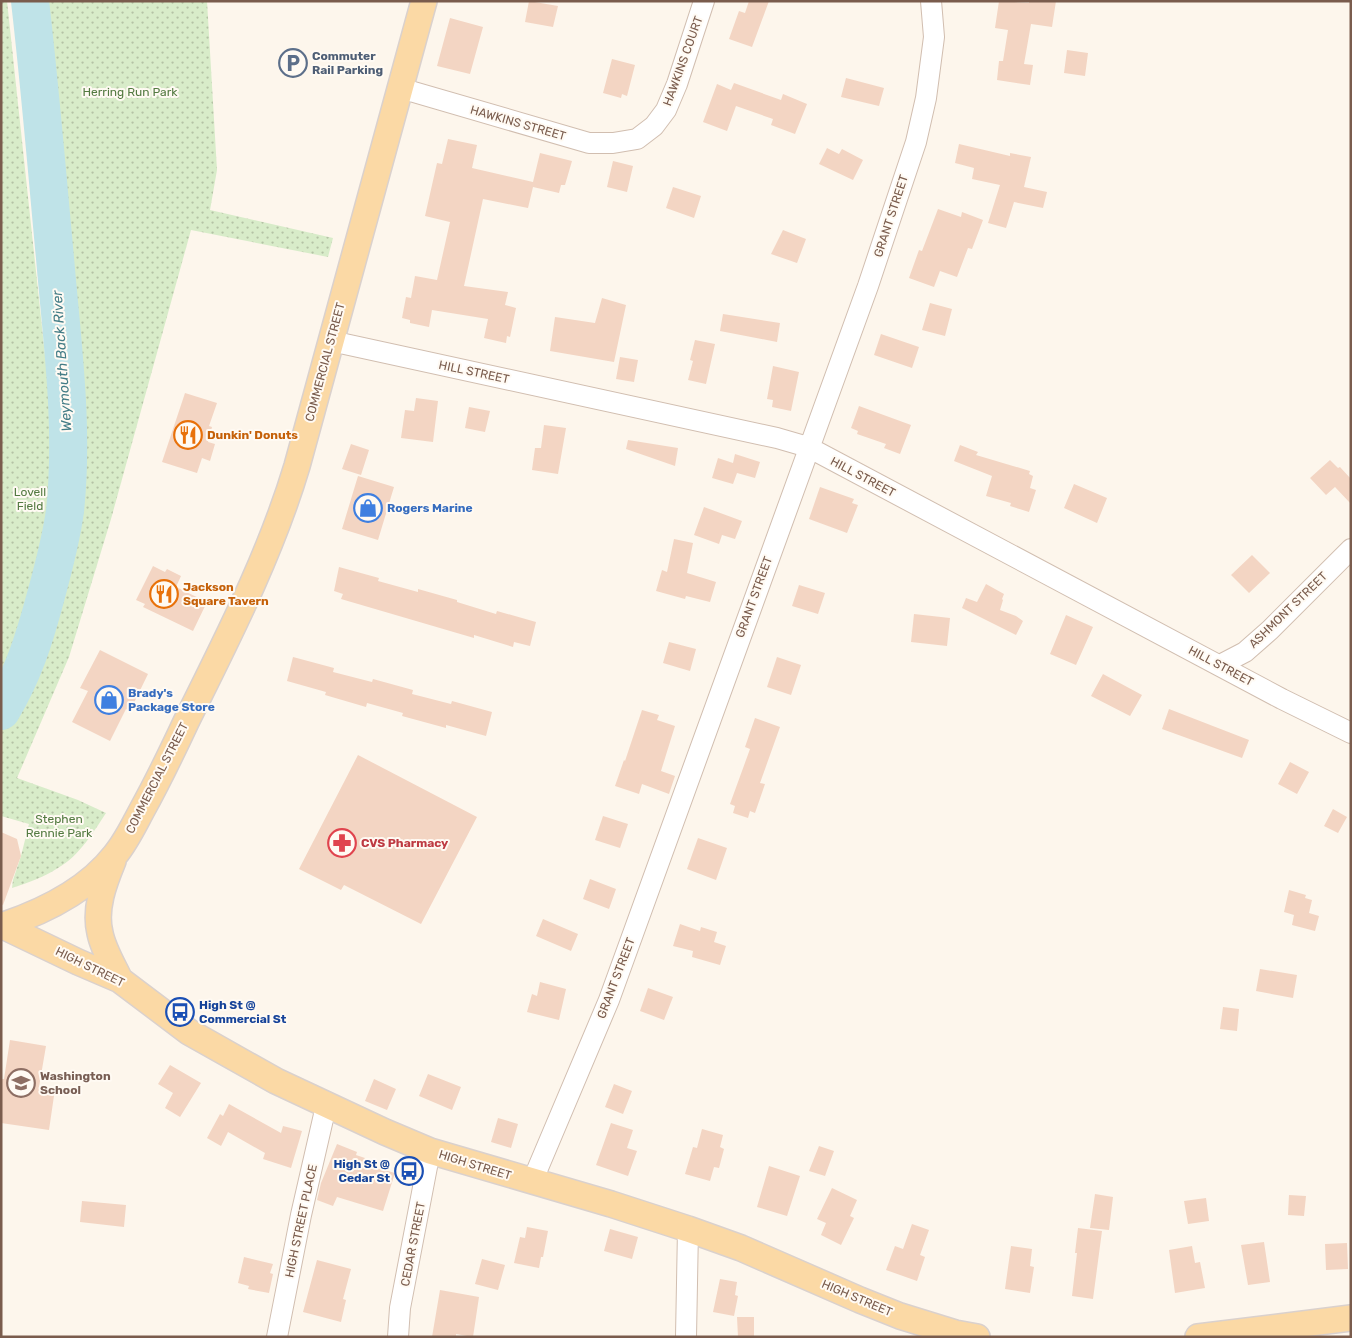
<svg xmlns="http://www.w3.org/2000/svg" width="1352" height="1338" font-family="Rubik,sans-serif">
<style>
.park{fill:url(#park-dots)}
.lines{fill:none;stroke-linecap:round;stroke-linejoin:round}
.river{stroke:#bfe3e8;stroke-width:38}
.building{fill:#f3d5c3}
.minor-casing{stroke:#d1beb0;stroke-width:22}
.major-casing{stroke:#dad1cd;stroke-width:28}
.minor{stroke:#fff;stroke-width:20}
.major{stroke:#fbd9a5;stroke-width:25}
.labels{text-anchor:middle;dominant-baseline:central;stroke-width:4;stroke-linejoin:round;paint-order:stroke}
.service-label{font-size:12px;font-weight:bold;fill:#4e5e75;stroke:#fffaf3;text-anchor:start}
.street-label{font-size:12px;fill:#7a5c4d;stroke:#fffaf3}
.park-label{font-size:12px;fill:#537a41;stroke:#fffaf3}
.food-label{font-size:12px;font-weight:bold;fill:#c56008;stroke:#fffaf3;text-anchor:start}
.shop-label{font-size:12px;font-weight:bold;fill:#366cbe;stroke:#fffaf3;text-anchor:start}
.health-label{font-size:12px;font-weight:bold;fill:#be3a42;stroke:#fffaf3;text-anchor:start}
.transit-label{font-size:12px;font-weight:bold;fill:#164399;stroke:#fffaf3;text-anchor:start}
.education-label{font-size:12px;font-weight:bold;fill:#785e54;stroke:#fffaf3;text-anchor:start}
.water-label{font-size:14px;font-style:italic;fill:#437c86;stroke:#fffaf3}
</style>
<defs>
<pattern id="park-dots" width="8" height="8" patternUnits="userSpaceOnUse" patternTransform="scale(1.25)"><rect width="8" height="8" fill="#d8ecc9"/><path d="M2 2h.1M6 6h.1" fill="none" stroke="#b4c2a5" stroke-width="1.8" stroke-linecap="round"/></pattern>
</defs>
<rect width="100%" height="100%" fill="#fdf6ec"/>
<path class="park" d="M1,1H7L60,495L48,568L32,625L17,670L1,697Z
M38,1H207L217,170L210,210L333,238L328,257L191,230L111,519L69,657L17,778L78,800L106,813C93,833 79,856 58,868C44,877 28,883 12,888L13,880L21,856L29,824L1,816V723L26,681L38,650L48,615L84,470L82,416Z"/>
<g class="lines">
<path class="river" d="M1,711C23,675 34,640 45,599C53,570 61,540 65,511C74,426 62,342 55,258C47,172 40,87 30,1"/>
</g>
<path class="building" d="M529,1L558,6L553,27L525,22Z
M749,1H769L752,47L729,39L739,11L745,13Z
M999,1L1029,3V1H1056L1052,27L1031,24L1024,64L1033,65L1030,85L997,80L999,61H1003L1008,30L995,28Z
M450,18L483,27L470,74L437,66Z
M1067,50L1088,53L1085,76L1064,73Z
M612,59L635,65L627,96L622,94L621,98L603,93Z
M846,78L884,88L879,106L841,97Z
M734,83L781,100L783,94L807,104L795,134L771,125L773,119L736,106L727,131L703,122L717,84L731,90Z
M448,139L477,145L472,168L533,182L540,153L572,161L565,185H561L559,193L533,187L528,208L483,199L464,286L508,292L505,305L516,308L510,337L507,336L506,343L484,338L488,319L432,310L429,327L410,323V320L402,318L406,297L411,298L415,276L437,280L450,222L425,216L437,163L442,164Z
M959,144L1010,156V153L1031,157L1024,187L1047,192L1043,208L1014,202L1006,228L988,223L1000,185L972,179L974,168L955,163Z
M827,148L839,154L842,149L863,160L853,180L819,164Z
M613,161L633,166L627,192L607,187Z
M673,187L701,196L694,218L666,208Z
M938,209L961,217L962,212L983,220L972,249L968,248L957,277L940,271L934,287L909,278L919,250L922,251Z
M783,230L806,239L797,263L771,254Z
M602,298L626,305L614,362L550,351L555,317L595,323Z
M930,303L952,309L945,336L922,330Z
M723,314L780,323L777,342L720,331Z
M881,334L919,347L912,368L874,355Z
M695,340L715,344L706,384L688,380L693,361L690,360Z
M620,357L638,360L634,382L616,379Z
M773,366L799,372L791,411L772,407L773,400L767,399Z
M185,393L217,403L209,426L212,427L208,442L215,444L210,461L202,458L197,473L162,462Z
M416,398L438,401L433,442L401,438L405,410L414,411Z
M859,406L911,425L900,454L884,448L886,444L857,434L858,431L851,428Z
M469,407L490,411L485,432L465,428Z
M544,425L566,428L558,474L532,470L535,448H541Z
M628,440L678,448L675,466L626,449Z
M351,444L369,450L361,475L342,469Z
M960,445L978,452L976,455L1030,471L1029,474L1033,476L1030,488L1036,490L1029,512L1010,506L1011,503L986,496L992,476L954,461Z
M735,454L760,462L755,478L737,473L733,484L712,478L718,458L733,463Z
M1330,460L1338,468L1340,467L1351,479V504L1335,487L1326,495L1310,478Z
M358,476L394,487L378,540L342,529Z
M1074,484L1107,498L1097,523L1064,508Z
M820,487L854,499L852,503L858,505L847,533L809,519Z
M704,507L742,521L735,539L722,535L719,544L694,535Z
M674,539L693,543L687,573L716,582L710,602L686,596L685,599L656,591L662,570L667,572Z
M1252,555L1270,573L1249,593L1231,575Z
M153,566L165,572L167,569L181,576L176,587L207,602L193,631L143,607L145,604L136,600Z
M339,567L379,578L378,581L418,592V589L457,600V602L496,614L497,611L536,622L530,646L514,642L513,647L474,635V638L341,599L343,594L334,591Z
M986,584L1004,594L1002,599L1003,600L1000,610L1016,616L1023,621L1016,635L962,608L966,598L977,602Z
M799,585L825,593L818,614L792,606Z
M914,614L950,618L947,646L911,642Z
M1066,615L1093,627L1076,665L1050,654Z
M669,642L696,649L690,671L663,663Z
M100,650L148,674L130,711L126,709L110,741L72,722L88,691L80,688Z
M293,657L334,668L333,672L372,682L373,679L413,690L412,694L451,704L452,701L492,712L486,736L446,725V728L402,716L403,713L367,703L366,707L325,695L326,692L287,681Z
M777,657L801,665L791,695L767,687Z
M1103,674L1142,695L1130,716L1091,696Z
M1169,709L1249,740L1242,758L1162,729Z
M642,710L659,715L657,720L675,726L661,771L675,776L669,794L642,784L639,794L615,786L624,760L625,761Z
M755,718L780,727L760,783L765,784L755,813L750,811L748,818L733,813L735,806L730,804L750,749L745,747Z
M358,755L477,817L421,924L344,885L341,890L299,869Z
M1290,762L1309,772L1297,794L1278,784Z
M1333,809L1347,817L1338,833L1324,826Z
M603,816L628,824L620,848L595,840Z
M1,832L17,839L21,856L3,905L1,904Z
M698,838L727,848L716,880L687,869Z
M590,879L616,889L609,909L583,899Z
M1289,890L1306,895L1305,898L1312,900L1309,913L1319,916L1315,931L1292,925L1294,915L1284,912Z
M543,919L578,934L571,951L536,936Z
M680,924L700,931L701,927L717,932L714,942L726,946L720,965L692,957L693,951L673,946Z
M1260,969L1297,975L1293,998L1256,991Z
M540,982L566,989L559,1020L527,1012L532,994L537,996Z
M648,988L673,997L664,1020L640,1011Z
M1223,1007L1239,1009L1237,1031L1220,1029Z
M10,1040L46,1046L39,1087L55,1089L49,1130L1,1123V1079H4Z
M170,1065L201,1083L180,1117L165,1108L173,1093L158,1084Z
M428,1074L461,1087L452,1110L419,1096Z
M374,1079L396,1089L387,1110L365,1101Z
M614,1084L632,1091L623,1114L605,1107Z
M229,1104L281,1133L283,1126L302,1131L291,1168L263,1159L265,1153L228,1132L221,1146L207,1138L220,1114L223,1116Z
M498,1118L518,1124L511,1148L491,1142Z
M611,1123L633,1130L627,1148L637,1151L628,1176L596,1165Z
M702,1129L723,1135L720,1147L724,1149L719,1168L714,1167L710,1181L685,1174L693,1147L697,1148Z
M337,1144L357,1152L356,1155L365,1158L363,1164L395,1173L383,1211L337,1197L333,1206L317,1200L321,1183Z
M819,1146L834,1151L825,1176L809,1171Z
M769,1166L800,1176L787,1216L757,1207Z
M832,1188L857,1200L850,1216L854,1218L841,1245L821,1235L826,1223L817,1219Z
M1095,1194L1113,1197L1109,1230L1090,1228Z
M1289,1195L1306,1196L1304,1216L1288,1215Z
M1206,1198L1209,1221L1188,1224L1184,1201Z
M82,1201L126,1205L124,1227L80,1222Z
M912,1224L929,1230L920,1255L925,1257L917,1281L886,1270L895,1246L903,1249Z
M527,1227L548,1231L543,1257H541L539,1268L514,1263L520,1237L525,1238Z
M1078,1228L1102,1231L1093,1299L1072,1296L1077,1253H1075Z
M610,1229L638,1237L632,1259L604,1251Z
M1264,1242L1270,1282L1248,1285L1241,1245Z
M1347,1243L1348,1269L1326,1270L1325,1244Z
M1011,1246L1032,1249L1030,1266L1034,1267L1030,1293L1005,1289Z
M1192,1246L1195,1263L1200,1262L1205,1288L1175,1293L1169,1250Z
M244,1257L273,1264L270,1273L273,1274L269,1293L248,1289L249,1286L238,1283Z
M482,1259L505,1265L498,1290L475,1284Z
M317,1260L351,1269L343,1299L346,1300L341,1322L303,1312Z
M720,1279L737,1282L735,1295L738,1296L734,1316L713,1312Z
M440,1290L479,1297L473,1337L456,1334V1337H432Z
M737,1317H754V1337H738Z"/>
<g class="lines">
<defs>
<path id="minor" d="M400,88L589,143H613L637,139L654,126L666,110L677,84L704,1
M331,341L777,438L808,447L1282,699L1351,733
M1220,665L1245,652L1270,630L1351,549
M532,1182L609,1000L868,286L916,142L926,98L934,37L931,1
M277,1337L301,1215L326,1106
M398,1337L400,1308L430,1151
M686,1337L688,1229"/>
<path id="major" d="M113,861C104,883 94,909 100,933C103,949 113,965 120,980
M1,925L78,962L120,980L189,1032L276,1081L385,1132L430,1151L611,1204L688,1229L741,1248L860,1300L900,1316L955,1333L977,1337
M1,926C43,912 87,891 115,855C126,842 134,825 142,810C158,781 172,752 186,722C227,639 270,556 297,466L424,1
M1198,1337L1351,1318"/>
</defs>
<use href="#minor" class="minor-casing"/>
<use href="#major" class="major-casing"/>
<use href="#minor" class="minor"/>
<use href="#major" class="major"/>
</g>
<defs>
<symbol id="parking-ring" viewBox="-11 -11 22 22"><circle r="9.5" fill="#fffaf3" stroke="#5c6f8a" stroke-width="1.5"/><path d="M-3.5-5.5H1a3.5 3.5 0 0 1 0 7H-1V5.5H-3.5ZM-1-3.4V-.6H.8a1.4 1.4 0 0 0 0-2.8Z" fill="#5c6f8a"/></symbol>
<symbol id="restaurant-ring" viewBox="-11 -11 22 22"><circle r="9.5" fill="#fffaf3" stroke="#e8710a" stroke-width="1.5"/><path d="M-5-6h1v4h1v-4h1v4h1v-4h1v5L-1.5 .5V6h-2V.5L-5-1ZM5-6V6H3V1.5H1.5Q1.5-4 5-6Z" fill="#e8710a"/></symbol>
<symbol id="shop-ring" viewBox="-11 -11 22 22"><circle r="9.5" fill="#fffaf3" stroke="#3f7fe0" stroke-width="1.5"/><path d="M-5-2.5h2.3a2.7 3.5 0 0 1 5.4 0H5L5.5 6h-11ZM-1.5-2.5h3a1.5 2.3 0 0 0-3 0Z" fill="#3f7fe0"/></symbol>
<symbol id="pharmacy-ring" viewBox="-11 -11 22 22"><circle r="9.5" fill="#fffaf3" stroke="#e0444e" stroke-width="1.5"/><path d="M-2-6h4v4h4v4h-4v4h-4v-4h-4v-4h4Z" fill="#e0444e"/></symbol>
<symbol id="bus-ring" viewBox="-11 -11 22 22"><circle r="9.5" fill="#fffaf3" stroke="#1a4fb4" stroke-width="1.5"/><path d="M-5-6H5V4H4V6H2V4H-2V6H-4V4H-5ZM-3.5-4V0h7V-4ZM-3.5 1.2v1.5H-2V1.2ZM2 1.2v1.5H3.5V1.2Z" fill="#1a4fb4"/></symbol>
<symbol id="school-ring" viewBox="-11 -11 22 22"><circle r="9.5" fill="#fffaf3" stroke="#8d6e63" stroke-width="1.5"/><path d="M0-5L7-2L0 1L-7-2ZM-4 1L0 2.5L4 1V4Q0 6-4 4Z" fill="#8d6e63"/></symbol>
</defs>
<g fill-rule="evenodd">
<use href="#parking-ring" x="277" y="47" width="32" height="32"/>
<use href="#restaurant-ring" x="172" y="419" width="32" height="32"/>
<use href="#shop-ring" x="352" y="492" width="32" height="32"/>
<use href="#restaurant-ring" x="148" y="578" width="32" height="32"/>
<use href="#shop-ring" x="93" y="684" width="32" height="32"/>
<use href="#pharmacy-ring" x="326" y="827" width="32" height="32"/>
<use href="#bus-ring" x="164" y="996" width="32" height="32"/>
<use href="#school-ring" x="5" y="1067" width="32" height="32"/>
<use href="#bus-ring" x="393" y="1155" width="32" height="32"/>
</g>
<g class="labels">
<g class="service-label">
<text x="312" y="56">Commuter<tspan x="312" dy="14">Rail Parking</tspan></text>
</g>
<g class="street-label">
<text transform="translate(683 61) rotate(-70)">HAWKINS COURT</text>
<text transform="translate(518 123) rotate(16)">HAWKINS STREET</text>
<text transform="translate(891 216) rotate(-72)">GRANT STREET</text>
<text transform="translate(325 362) rotate(-75)">COMMERCIAL STREET</text>
<text transform="translate(474 372) rotate(12)">HILL STREET</text>
<text transform="translate(863 477) rotate(28)">HILL STREET</text>
<text transform="translate(754 597) rotate(-70)">GRANT STREET</text>
<text transform="translate(1288 610) rotate(-44)">ASHMONT STREET</text>
<text transform="translate(1221 666) rotate(28)">HILL STREET</text>
<text transform="translate(157 778) rotate(-63)">COMMERCIAL STREET</text>
<text transform="translate(90 967) rotate(26)">HIGH STREET</text>
<text transform="translate(616 978) rotate(-69)">GRANT STREET</text>
<text transform="translate(475 1165) rotate(17)">HIGH STREET</text>
<text transform="translate(301 1221) rotate(-78)">HIGH STREET PLACE</text>
<text transform="translate(413 1244) rotate(-79)">CEDAR STREET</text>
<text transform="translate(857 1298) rotate(23)">HIGH STREET</text>
</g>
<g class="park-label">
<text x="130" y="92">Herring Run Park</text>
<text x="30" y="492">Lovell<tspan x="30" dy="14">Field</tspan></text>
<text x="59" y="819">Stephen<tspan x="59" dy="14">Rennie Park</tspan></text>
</g>
<g class="food-label">
<text x="207" y="435">Dunkin' Donuts</text>
<text x="183" y="587">Jackson<tspan x="183" dy="14">Square Tavern</tspan></text>
</g>
<g class="shop-label">
<text x="387" y="508">Rogers Marine</text>
<text x="128" y="693">Brady's<tspan x="128" dy="14">Package Store</tspan></text>
</g>
<g class="health-label">
<text x="361" y="843">CVS Pharmacy</text>
</g>
<g class="transit-label">
<text x="199" y="1005">High St @<tspan x="199" dy="14">Commercial St</tspan></text>
<text x="390" y="1164" text-anchor="end">High St @<tspan x="390" dy="14">Cedar St</tspan></text>
</g>
<g class="education-label">
<text x="40" y="1076">Washington<tspan x="40" dy="14">School</tspan></text>
</g>
<g class="water-label">
<text transform="translate(62 361) rotate(-94)">Weymouth Back River</text>
</g>
</g>
<rect width="1352" height="1338" fill="none" stroke="#7a5c4d" stroke-width="5"/>
</svg>
